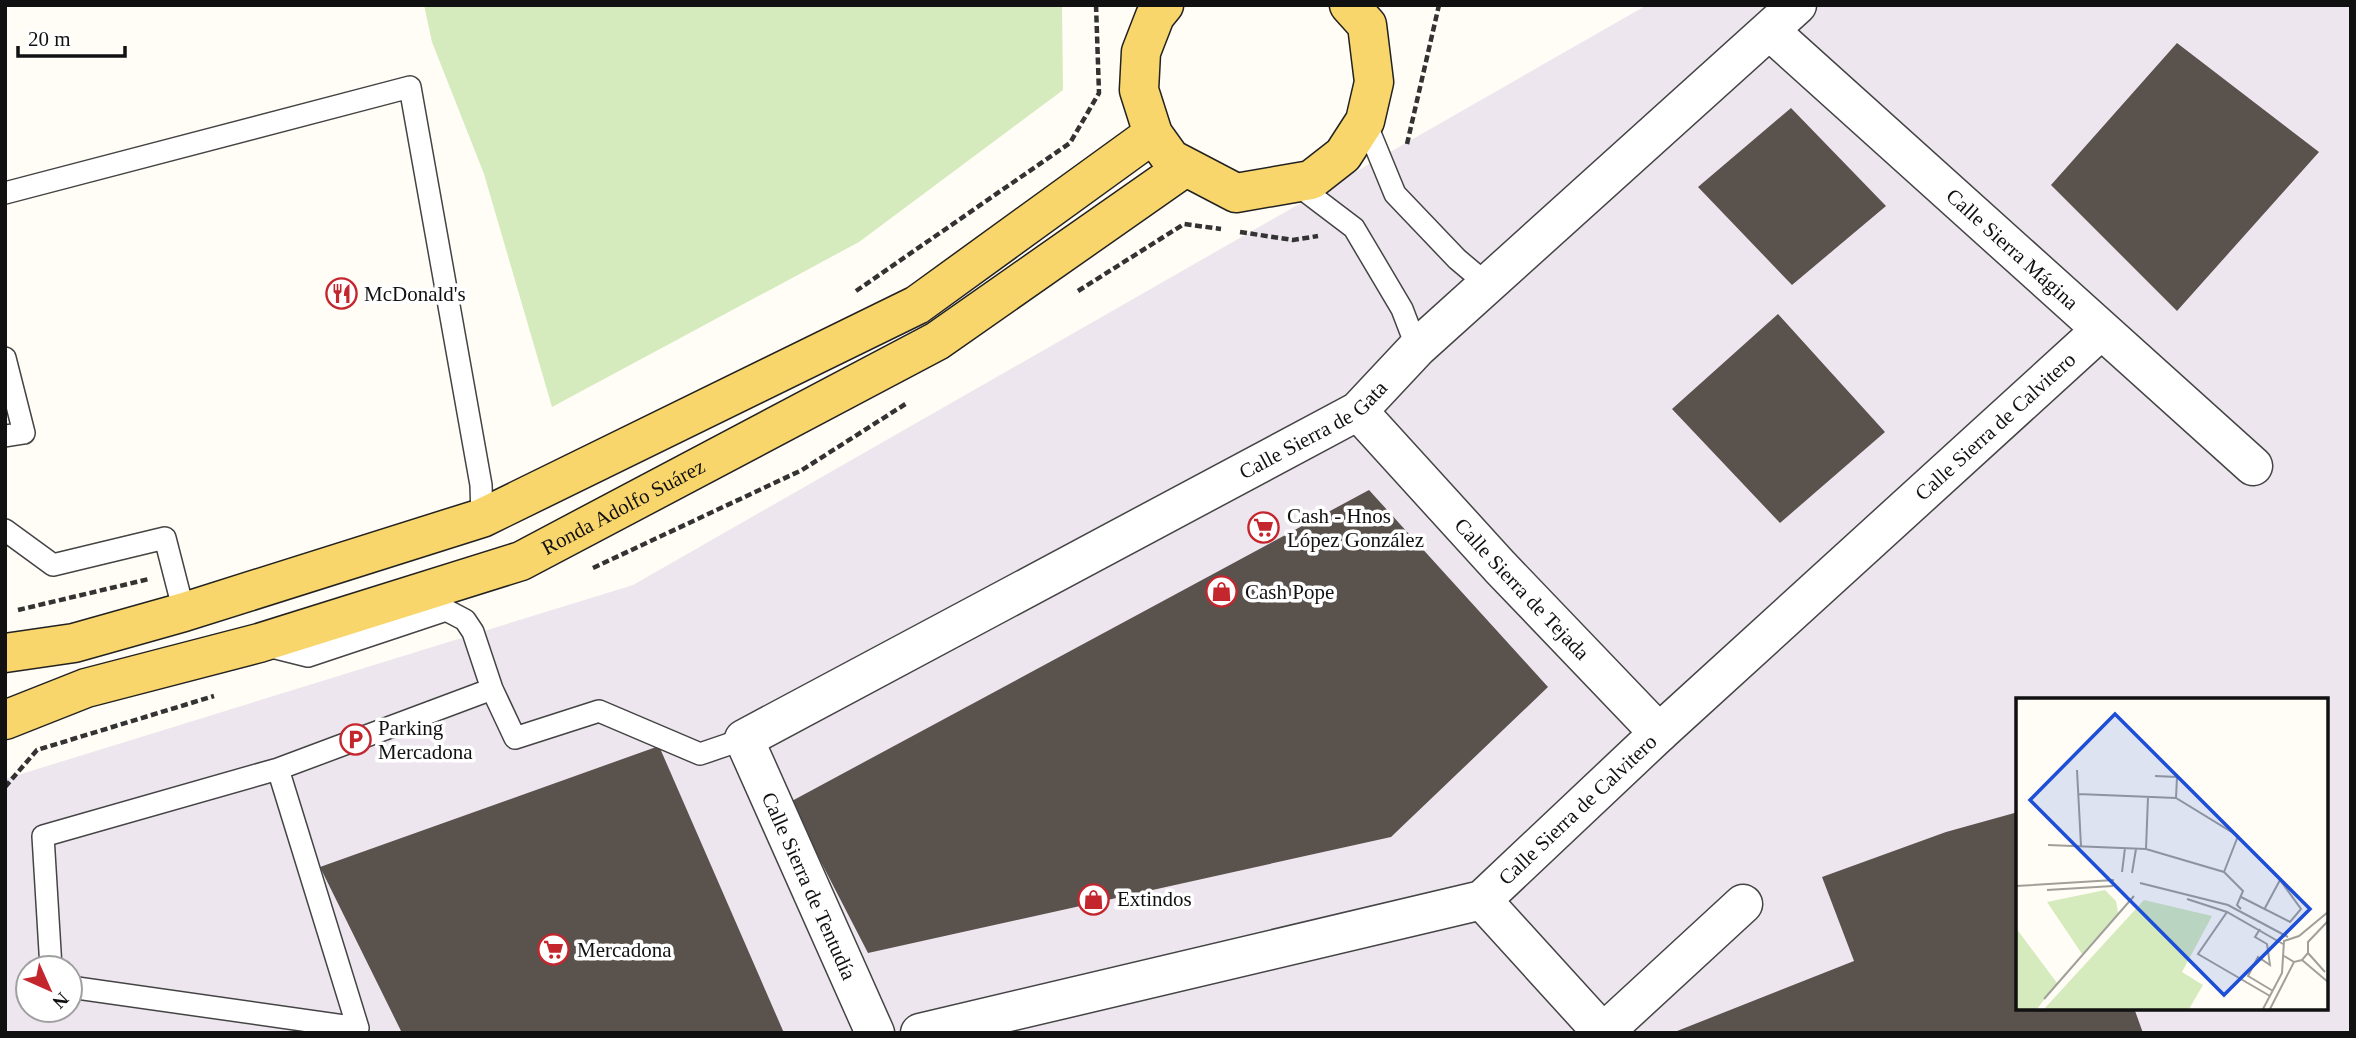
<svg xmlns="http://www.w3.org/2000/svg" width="2356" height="1038" font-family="'Times New Roman',serif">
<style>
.industrial{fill:#eee6ef;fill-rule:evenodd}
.green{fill:#d5ebbd}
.building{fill:#5a524d}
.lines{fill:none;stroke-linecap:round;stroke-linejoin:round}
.lane-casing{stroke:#444;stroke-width:24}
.street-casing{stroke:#444;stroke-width:41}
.primary-casing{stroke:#222;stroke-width:41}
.path{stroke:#333;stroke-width:4.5;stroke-dasharray:7 3.5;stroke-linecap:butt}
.lane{stroke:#fff;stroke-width:21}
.street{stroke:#fff;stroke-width:38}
.primary{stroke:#f9d66b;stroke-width:38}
.labels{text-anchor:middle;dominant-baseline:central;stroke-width:7;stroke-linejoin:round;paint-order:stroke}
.street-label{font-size:21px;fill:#111;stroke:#fff}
.poi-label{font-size:21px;fill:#111;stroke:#fff;text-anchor:start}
.inset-road{fill:none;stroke:#a09f9a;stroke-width:2}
.view{fill:#1d4ed8;fill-opacity:0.15;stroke:#1d4ed8;stroke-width:3.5}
.inset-edge{fill:none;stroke:#111;stroke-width:3.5}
</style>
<rect width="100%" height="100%" fill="#fffdf5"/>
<path class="industrial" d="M1647,5H2351V1033H5V779L633,585ZM2018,700H2326V1008H2018ZM28,968H70V1010H28Z"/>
<path class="green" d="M424,5H1062L1063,90L859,242L552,407L484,174L432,42Z"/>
<path class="building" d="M2177,43L2319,152L2177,311L2051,185Z
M1791,108L1886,206L1792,285L1698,187Z
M1778,314L1885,432L1780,523L1672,409Z
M1369,490L1548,687L1391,837L868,953L790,802Z
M659,746L784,1033H402L320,867Z
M2018,812V1008H2134L2143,1033H1672L1854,961L1822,877L1946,832Z"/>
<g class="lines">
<defs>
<path id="lane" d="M1365,121L1395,194L1457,259L1489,286
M1296,184L1354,228L1402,309L1417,348
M5,193L410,87L481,485L482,518
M5,358L24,433L5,436
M5,530L53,565L165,538L184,612
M268,646L308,656L446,610L465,620L473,632L492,689L515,738L599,711L700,754L744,739
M51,968L43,836L278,769L492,689
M70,987L358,1028L278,769"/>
<g id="street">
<path id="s1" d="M1770,31L2253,466"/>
<path id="s2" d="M1358,411L1500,567L1659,733"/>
<path d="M1482,900L1603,1033L1743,904"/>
<path id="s3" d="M875,1033L744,739L1358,411L1417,348L1797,5"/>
<path id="s4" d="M920,1033L1482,900L1659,733L2100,331"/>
</g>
<g id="primary">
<path d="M1164,5L1155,16L1141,52L1139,90L1153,134L1171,159L1236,193L1311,180L1343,155L1365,121L1374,82L1367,25L1349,5"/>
<path d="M5,653L74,643L184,612L482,518L917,305L1153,134"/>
<path id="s5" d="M5,720L86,688L259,643L521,561L937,341L1184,168"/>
</g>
</defs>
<use href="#lane" class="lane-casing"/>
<use href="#street" class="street-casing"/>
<use href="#primary" class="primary-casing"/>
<path class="path" d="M1407,144L1439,5
M1240,232L1293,240L1318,236
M856,291L1070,143L1099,93L1096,5
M1078,291L1184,224L1221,229
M593,568L802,470L907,403
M18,610L149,579
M5,787L37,750L214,696"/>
<use href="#lane" class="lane"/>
<use href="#street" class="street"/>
<use href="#primary" class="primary"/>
</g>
<defs>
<symbol id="restaurant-ring" viewBox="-11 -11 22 22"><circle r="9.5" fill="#fff" stroke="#c4262e" stroke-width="1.5"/><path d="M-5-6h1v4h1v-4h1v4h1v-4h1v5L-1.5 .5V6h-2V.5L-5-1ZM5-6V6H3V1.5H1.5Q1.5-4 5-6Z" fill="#c4262e"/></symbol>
<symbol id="supermarket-ring" viewBox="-11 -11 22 22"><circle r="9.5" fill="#fff" stroke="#c4262e" stroke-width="1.5"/><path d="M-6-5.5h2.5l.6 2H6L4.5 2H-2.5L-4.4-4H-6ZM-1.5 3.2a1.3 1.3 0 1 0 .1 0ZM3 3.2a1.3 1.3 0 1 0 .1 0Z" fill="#c4262e"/></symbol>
<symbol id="shop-ring" viewBox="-11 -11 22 22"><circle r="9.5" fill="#fff" stroke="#c4262e" stroke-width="1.5"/><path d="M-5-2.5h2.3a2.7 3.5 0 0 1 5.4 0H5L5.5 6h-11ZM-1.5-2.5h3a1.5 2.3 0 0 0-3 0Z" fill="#c4262e"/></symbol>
<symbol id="parking-ring" viewBox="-11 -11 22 22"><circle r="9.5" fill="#fff" stroke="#c4262e" stroke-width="1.5"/><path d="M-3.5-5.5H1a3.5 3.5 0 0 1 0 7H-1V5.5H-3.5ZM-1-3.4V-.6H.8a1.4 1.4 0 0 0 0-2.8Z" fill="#c4262e"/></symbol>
</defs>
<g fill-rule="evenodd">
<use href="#restaurant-ring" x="324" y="276" width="35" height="35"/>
<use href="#supermarket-ring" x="1246" y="510" width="35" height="35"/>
<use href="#shop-ring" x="1204" y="574" width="35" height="35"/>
<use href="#parking-ring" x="338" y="722" width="35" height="35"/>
<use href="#shop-ring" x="1076" y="882" width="35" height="35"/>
<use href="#supermarket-ring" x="536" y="932" width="35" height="35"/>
</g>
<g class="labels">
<g class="street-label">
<text stroke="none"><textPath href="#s1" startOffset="326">Calle Sierra Mágina</textPath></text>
<text stroke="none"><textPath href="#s4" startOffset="1276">Calle Sierra de Calvitero</textPath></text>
<text stroke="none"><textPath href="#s3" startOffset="970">Calle Sierra de Gata</textPath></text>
<text stroke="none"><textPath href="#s5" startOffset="656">Ronda Adolfo Suárez</textPath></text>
<text stroke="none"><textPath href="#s2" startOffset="242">Calle Sierra de Tejada</textPath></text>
<text stroke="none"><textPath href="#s4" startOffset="709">Calle Sierra de Calvitero</textPath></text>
<text transform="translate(809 886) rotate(66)">Calle Sierra de Tentudía</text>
</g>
<g class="poi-label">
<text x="364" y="294">McDonald's</text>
<text x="1287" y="516">Cash - Hnos<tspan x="1287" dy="24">López González</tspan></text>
<text x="1245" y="592">Cash Pope</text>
<text x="378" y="728">Parking<tspan x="378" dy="24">Mercadona</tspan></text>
<text x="1117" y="899">Extindos</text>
<text x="577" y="950">Mercadona</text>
</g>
</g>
<g transform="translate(2016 698)">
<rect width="312" height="312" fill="#fffdf5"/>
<path d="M89,192L100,203L102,215L66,256L31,204ZM128,202L196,218L166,274L187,287L173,311H28ZM0,230L41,285L21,311H0Z" fill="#d5ebbd"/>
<path class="inset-road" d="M61,72L65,148M139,78L161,79L160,100M62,96L160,100L222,138L208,174M32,147L130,151L208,174L227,193L221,207L225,211M130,151L132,99M106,174L109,150M116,175L120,151M124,185L212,207L272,239M0,188L98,182M31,192L97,188M225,199L274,224L285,211L264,182L249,210M171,201L211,214L267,246M211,214L182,256L254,298M244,231L239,239L251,246L254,267L242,259L232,278L257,293M292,255L309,274M268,258L278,264L286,262L292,255V244L312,223M286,262L312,284M28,301L118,198M247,311L266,275L268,243L283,238L312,214M254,311L278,264"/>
<path class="view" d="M99,16L294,211L208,297L14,102Z"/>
<rect width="312" height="312" class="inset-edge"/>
</g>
<rect width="2356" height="1038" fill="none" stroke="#111111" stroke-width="14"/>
<g transform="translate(49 989) rotate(135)"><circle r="33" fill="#ffffff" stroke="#a0a0a0" stroke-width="2"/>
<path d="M0-5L12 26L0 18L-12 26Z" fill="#c4262e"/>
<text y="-10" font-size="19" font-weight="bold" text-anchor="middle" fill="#111111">N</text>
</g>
<path d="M18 46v10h107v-10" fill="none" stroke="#111111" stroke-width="3.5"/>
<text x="28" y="46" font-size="21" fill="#111111" stroke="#ffffff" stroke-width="5" paint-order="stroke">20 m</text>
</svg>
